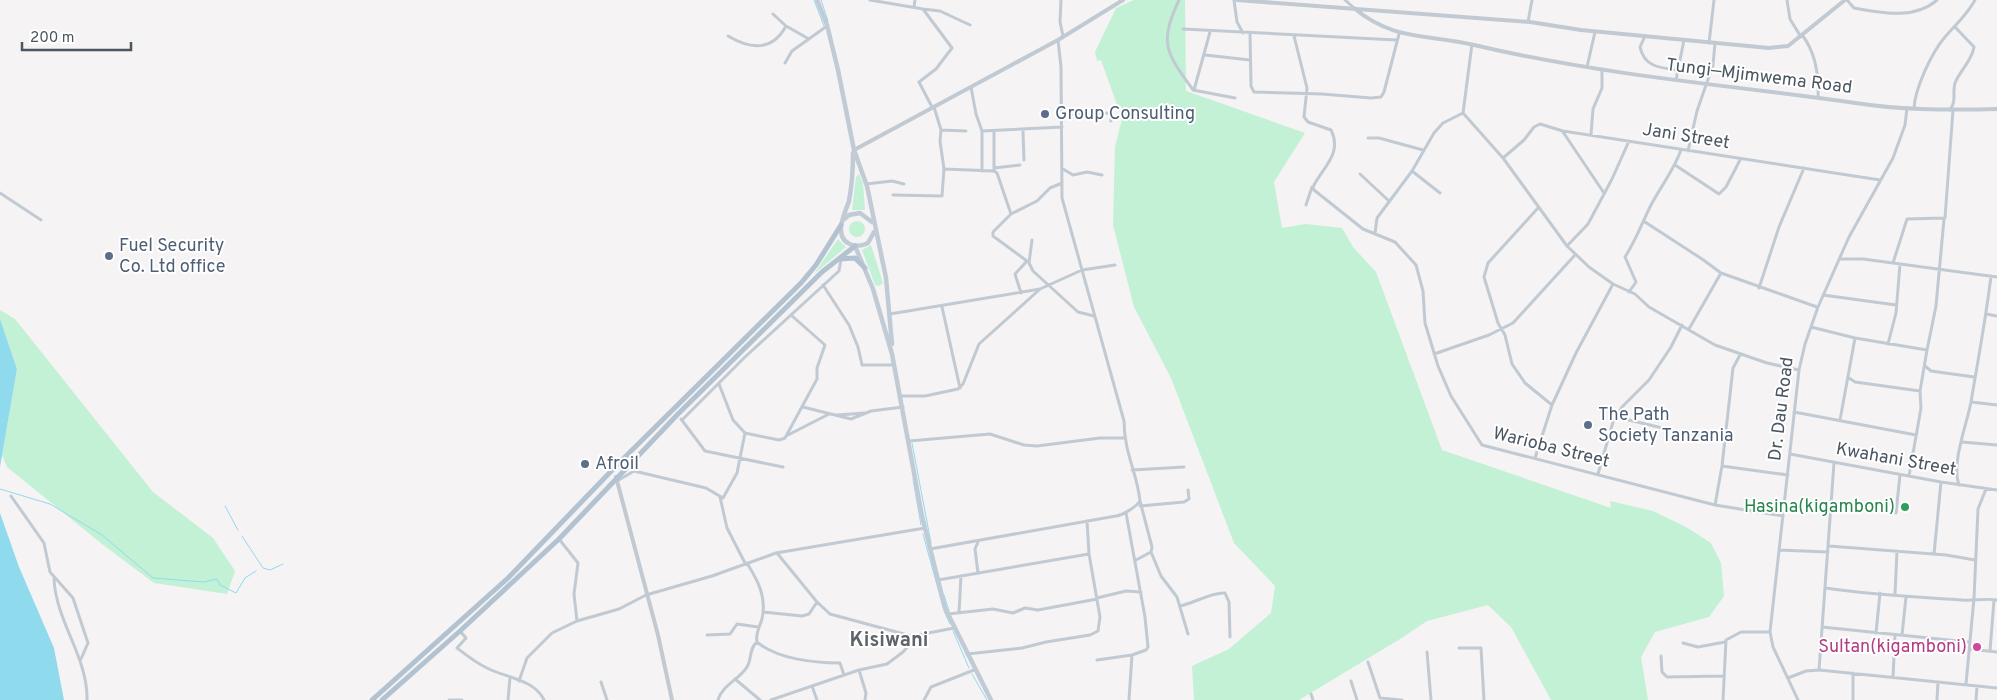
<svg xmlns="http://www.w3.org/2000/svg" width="1997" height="700" font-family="Overpass,sans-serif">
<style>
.green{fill:#c3f1d5}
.water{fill:#90daee}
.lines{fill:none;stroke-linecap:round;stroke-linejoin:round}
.stream{stroke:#90daee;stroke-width:1}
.minor{stroke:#c1cad2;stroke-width:3}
.tertiary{stroke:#c1cad2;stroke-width:4}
.secondary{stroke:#c1cbd6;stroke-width:4.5}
.primary{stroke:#b3c2d1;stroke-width:5}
.service-dot{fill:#5c6f8a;stroke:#fff;stroke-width:2}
.leisure-dot{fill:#2e9e5b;stroke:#fff;stroke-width:2}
.hotel-dot{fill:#d1479c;stroke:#fff;stroke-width:2}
.labels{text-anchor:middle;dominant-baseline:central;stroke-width:4;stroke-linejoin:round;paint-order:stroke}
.street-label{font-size:18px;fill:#4a5661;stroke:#fff}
.service-label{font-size:18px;fill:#4e5e75;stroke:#fff;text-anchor:start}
.leisure-label{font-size:18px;fill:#27864d;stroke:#fff;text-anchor:end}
.hotel-label{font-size:18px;fill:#b23c85;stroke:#fff;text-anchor:end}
.quarter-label{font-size:20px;font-weight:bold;fill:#5f6368;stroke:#fff}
</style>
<rect width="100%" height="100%" fill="#f5f3f3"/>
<path class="green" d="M1134,0H1185L1186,91L1305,133L1274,182L1282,228L1306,224L1342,228L1353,247L1376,272L1442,450L1611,508L1610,501L1653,511L1686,527L1711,543L1721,563L1724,596L1709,617L1655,632L1641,657L1648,700H1551L1511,627L1488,605L1427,621L1400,639L1299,700H1194L1192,666L1229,649L1271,613L1275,586L1234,543L1171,378L1134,307L1113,225L1115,147L1122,119L1101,60L1097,61L1095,52L1116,8Z
M859,174L863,183L865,210H852L856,177Z
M849 229a8 8 0 1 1 16 0a8 8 0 1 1-16 0Z
M838,239L846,247L814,274Z
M871,245L883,283L879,286L875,285L862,250Z
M0,310L15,319L153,492L213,538L235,571L227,594L154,583L102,544L7,467L2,455L17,369L0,319Z"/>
<path class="water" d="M0,319L17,369L0,467Z
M0,513L19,567L54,648L64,700H0Z"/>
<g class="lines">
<path class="stream" d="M814,0L824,26
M821,0L828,21
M912,443L931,543
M913,479L921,525
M0,489L50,504L102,535L153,578L204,582L217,579L220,585L236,593L245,578L256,571
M225,506L238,530
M923,534L943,607
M242,536L263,568L270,570L283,564
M944,595L949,611
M944,611L950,624
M953,631L969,668
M972,674L987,700"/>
<path class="minor" d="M870,0L923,9L952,48L936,69L919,82L932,107
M1061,0L1060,22L1063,36
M1179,0C1158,45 1167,53 1193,90L1235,98
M1234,0L1237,22L1243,33
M1345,0L1354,8
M1787,0L1790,19L1801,37
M1847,0L1854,8C1883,13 1914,20 1937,0
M914,7L915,0
M923,9L940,11L970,25
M773,14L786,26L809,39
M1528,22L1532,0
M1183,29L1396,40
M1250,33L1251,86L1254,92L1322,94L1371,98L1381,97L1384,92L1399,34
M728,36C750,49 772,52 786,26
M1294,36L1307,88L1304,117L1308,122L1331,130C1343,154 1322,168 1313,187L1314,190L1363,229L1395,242L1416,265L1423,291L1425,323L1438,366L1451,396L1482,445L1715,505L1783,516
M1645,36L1640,47C1644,67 1661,68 1677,70
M1803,36C1816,54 1819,77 1818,98
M1709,43L1714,0
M1205,55L1250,60
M785,63L792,51L827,26
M1587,67L1595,32
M1676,80L1684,40
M971,87L976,114L982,131L1062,127
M1194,90L1210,32
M934,107L941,130L966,131
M1914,108C1915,88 1932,52 1945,37C1956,24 1967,15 1975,0
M1950,110C1957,100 1952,93 1955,83C1960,70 1972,61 1974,47L1955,27
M1463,113L1503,158L1567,246L1589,267L1613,284L1635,294L1649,307L1715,345L1767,363L1799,370
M1061,115L1111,113V121
M941,130L940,141L944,169L994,171
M1023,131L1024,160
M994,132V171L997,173L1011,214
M1563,132L1604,193
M1591,135L1593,109L1602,88V69
M1368,138H1379L1423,150
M1688,151L1697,111L1713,65L1715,43
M1503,158L1524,140L1534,127L1540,124L1563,131L1880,180
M1675,165L1719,194L1726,187L1740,160
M994,168L1020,165
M1063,169L1073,175L1087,172L1102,175
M982,171V131
M1412,171L1440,193
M1360,174L1389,201
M866,184L892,181L904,184
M0,193L41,220
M893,195L942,196L944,169
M1306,205L1312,187
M1538,208L1488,263L1484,277L1498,323L1505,335L1512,364L1525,383L1552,405
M1645,222L1702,259L1721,273L1817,307
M1375,233L1377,218L1412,171L1434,133L1443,123L1463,113L1472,44
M1032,240L1029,263L1033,271L1078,312L1094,316
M1567,246L1588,224L1612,179L1629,141
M1839,259H1863L1997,277
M1027,261L993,236V232L1011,214L1037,201L1050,188L1062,183
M1893,263L1907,219L1945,218L1953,110
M823,285L849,325L858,347L862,365H894
M1759,288L1779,227L1804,168
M1629,292L1636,282L1625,257C1636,240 1642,223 1651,205C1661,186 1674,170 1681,150
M1021,293L1015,274L1027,261
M1823,295L1896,305
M942,307L960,388
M890,314L1040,289L1082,270L1115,265
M1986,314L1997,316
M1811,327L1855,338L1927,350
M1689,329L1721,273
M1888,344L1896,313L1900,264
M1434,354L1489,335L1513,323L1575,255
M1925,366L1931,371L1974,377
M1849,378L1855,382L1920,391
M901,396H925L958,389L963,384L979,344L1039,290
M1971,402L1997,405
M803,407L851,419L871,411L903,407
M1794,412L1916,435
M837,415L865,413
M1616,417L1675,431L1723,439
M681,419L705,451L783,467
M682,420L745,357L839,271L841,259
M1840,420L1855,338
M745,433L779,440L785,438L817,379V368L825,345L791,315
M788,435L829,414
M909,441L990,434L1024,445L1037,446L1100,438H1124
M1962,442L1997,445
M1790,454L1941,482L1997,490
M1535,458L1552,405L1576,353L1613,284
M1722,466L1788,475
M1132,470L1184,467
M1598,474L1613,422L1622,407L1649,380L1671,347L1682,325
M1909,476L1921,408L1920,391L1927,350L1936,306L1944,219
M617,481L634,471L706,488L723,498L737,473L745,433L733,420L719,384
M1959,485C1951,463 1967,424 1971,402C1978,360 1986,318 1991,276
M11,496L44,543L50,572L73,598L88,643L81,659
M720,497L727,528L745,563
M1715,505L1722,466L1733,368L1740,355
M1140,506L1184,502L1189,499L1188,490
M1896,513L1900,475
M559,539L578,563L574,594L577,621
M978,542L975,549L978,573
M1829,546L1946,555L1975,560
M930,549L1116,516C1123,515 1136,507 1140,501C1137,472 1124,453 1124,421L1062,198L1061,67L1058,40
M1779,550L1828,552
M1151,552L1161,576L1177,597L1188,634
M777,553L817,602L830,614L915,637
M1934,554L1941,482
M1136,560L1151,552L1152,547L1140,501
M747,563C758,581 767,597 762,619C760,626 755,634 757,642C777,659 814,663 840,663L844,675
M54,579C56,622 88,657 87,700
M938,580L1089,554
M1826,588C1871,595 1917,597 1962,600C1974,601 1985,598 1997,600
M1895,594L1897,551
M1097,598L1126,591L1141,592
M1180,606C1195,603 1211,592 1225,593L1229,602L1230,637
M763,612L802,616L809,614L817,602
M959,612L961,576
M948,614L993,609L1013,613L1025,608L1038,610L1097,599
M1822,627L1968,642
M460,631L466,638L457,648C466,655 476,663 487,668C506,678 534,679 544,700
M1876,633L1880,593
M707,635L730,634L737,624L758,627
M1902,635L1906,597
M1683,643L1698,647L1725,642
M1459,648H1481L1484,700
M1969,649L1997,652
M1990,651L1994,600
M1427,652L1431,700
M967,654L1022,648L1046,642L1090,635L1098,631L1100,617L1089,554L1087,521
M1661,656L1662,672L1667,677L1724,676
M1097,660L1132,655L1146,650L1148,647L1145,617L1126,513
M1368,662L1380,698L1402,700
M859,670L866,693L865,700
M1819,670L1834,463
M1853,673V700
M1893,677L1895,635
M1788,678L1806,671L1819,670L1997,688
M735,679L760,700
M519,681L527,658L552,633L577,621L619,609L646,595L712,576L776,553L925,528
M1351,681L1357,700
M601,682L607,700
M1966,684L1974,598L1978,509L1986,489
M812,686L817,700
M1311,694L1313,700
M449,700H462
M508,700L510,677
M718,700C722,685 739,680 747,667C752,659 749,648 757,642
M771,700L859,670L887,664L903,652L918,635L954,628
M924,700L931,687L974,670
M1129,700L1132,655
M1723,700L1726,640L1741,632H1770
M1798,700L1773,647L1770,632L1799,370L1805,344L1818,307L1849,237L1893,158L1905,125L1907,108
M1937,700L1938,682
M1976,700L1977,686"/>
<path class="tertiary" d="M1237,0L1530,22L1581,30L1769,48L1788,46L1845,0
M1354,8C1393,41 1427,34 1474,45C1572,68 1672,80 1772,92C1810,96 1849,103 1888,107C1924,110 1961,110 1997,109
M854,150L1058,40L1123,0
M616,477L658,635L672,700"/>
<path class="secondary" d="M817,0L827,25L838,70L854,150L867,186L886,278L892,344
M853,153C853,169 852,185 849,201C846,210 840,222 841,231C842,245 857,249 868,243L874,232
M843,220L849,215L860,213L872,222
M855,246L873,289L892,354L922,516L945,608L991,700"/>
<path class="primary" d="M840,259L855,258L865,268
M372,700L508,578L619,463L801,283L816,265L841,225
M382,700L460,631L559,539L678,414L822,272L855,246"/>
</g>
<g class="service-dot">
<circle cx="1045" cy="114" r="5"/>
<circle cx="109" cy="256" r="5"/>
<circle cx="1588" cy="425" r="5"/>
<circle cx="585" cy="464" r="5"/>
</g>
<circle class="leisure-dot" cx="1905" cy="507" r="5"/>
<circle class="hotel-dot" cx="1977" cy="647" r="5"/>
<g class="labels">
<g class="street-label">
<text transform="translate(1759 77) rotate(7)">Tungi—Mjimwema Road</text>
<text transform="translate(1686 137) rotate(9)">Jani Street</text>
<text transform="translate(1782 409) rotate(-83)">Dr. Dau Road</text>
<text transform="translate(1551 448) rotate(14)">Warioba Street</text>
<text transform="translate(1896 460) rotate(10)">Kwahani Street</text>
</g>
<g class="service-label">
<text x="1055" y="114">Group Consulting</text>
<text x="119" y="246">Fuel Security<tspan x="119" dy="21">Co. Ltd office</tspan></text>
<text x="1598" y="415">The Path<tspan x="1598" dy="21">Society Tanzania</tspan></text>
<text x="595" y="464">Afroil</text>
</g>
<g class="leisure-label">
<text x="1895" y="507">Hasina(kigamboni)</text>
</g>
<g class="hotel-label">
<text x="1967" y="647">Sultan(kigamboni)</text>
</g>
<g class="quarter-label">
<text x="889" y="641">Kisiwani</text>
</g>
</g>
<path d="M22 42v8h109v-8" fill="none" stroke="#4a5661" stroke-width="2.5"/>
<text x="30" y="42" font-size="15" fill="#4a5661" stroke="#ffffff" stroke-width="4" paint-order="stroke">200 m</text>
</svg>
